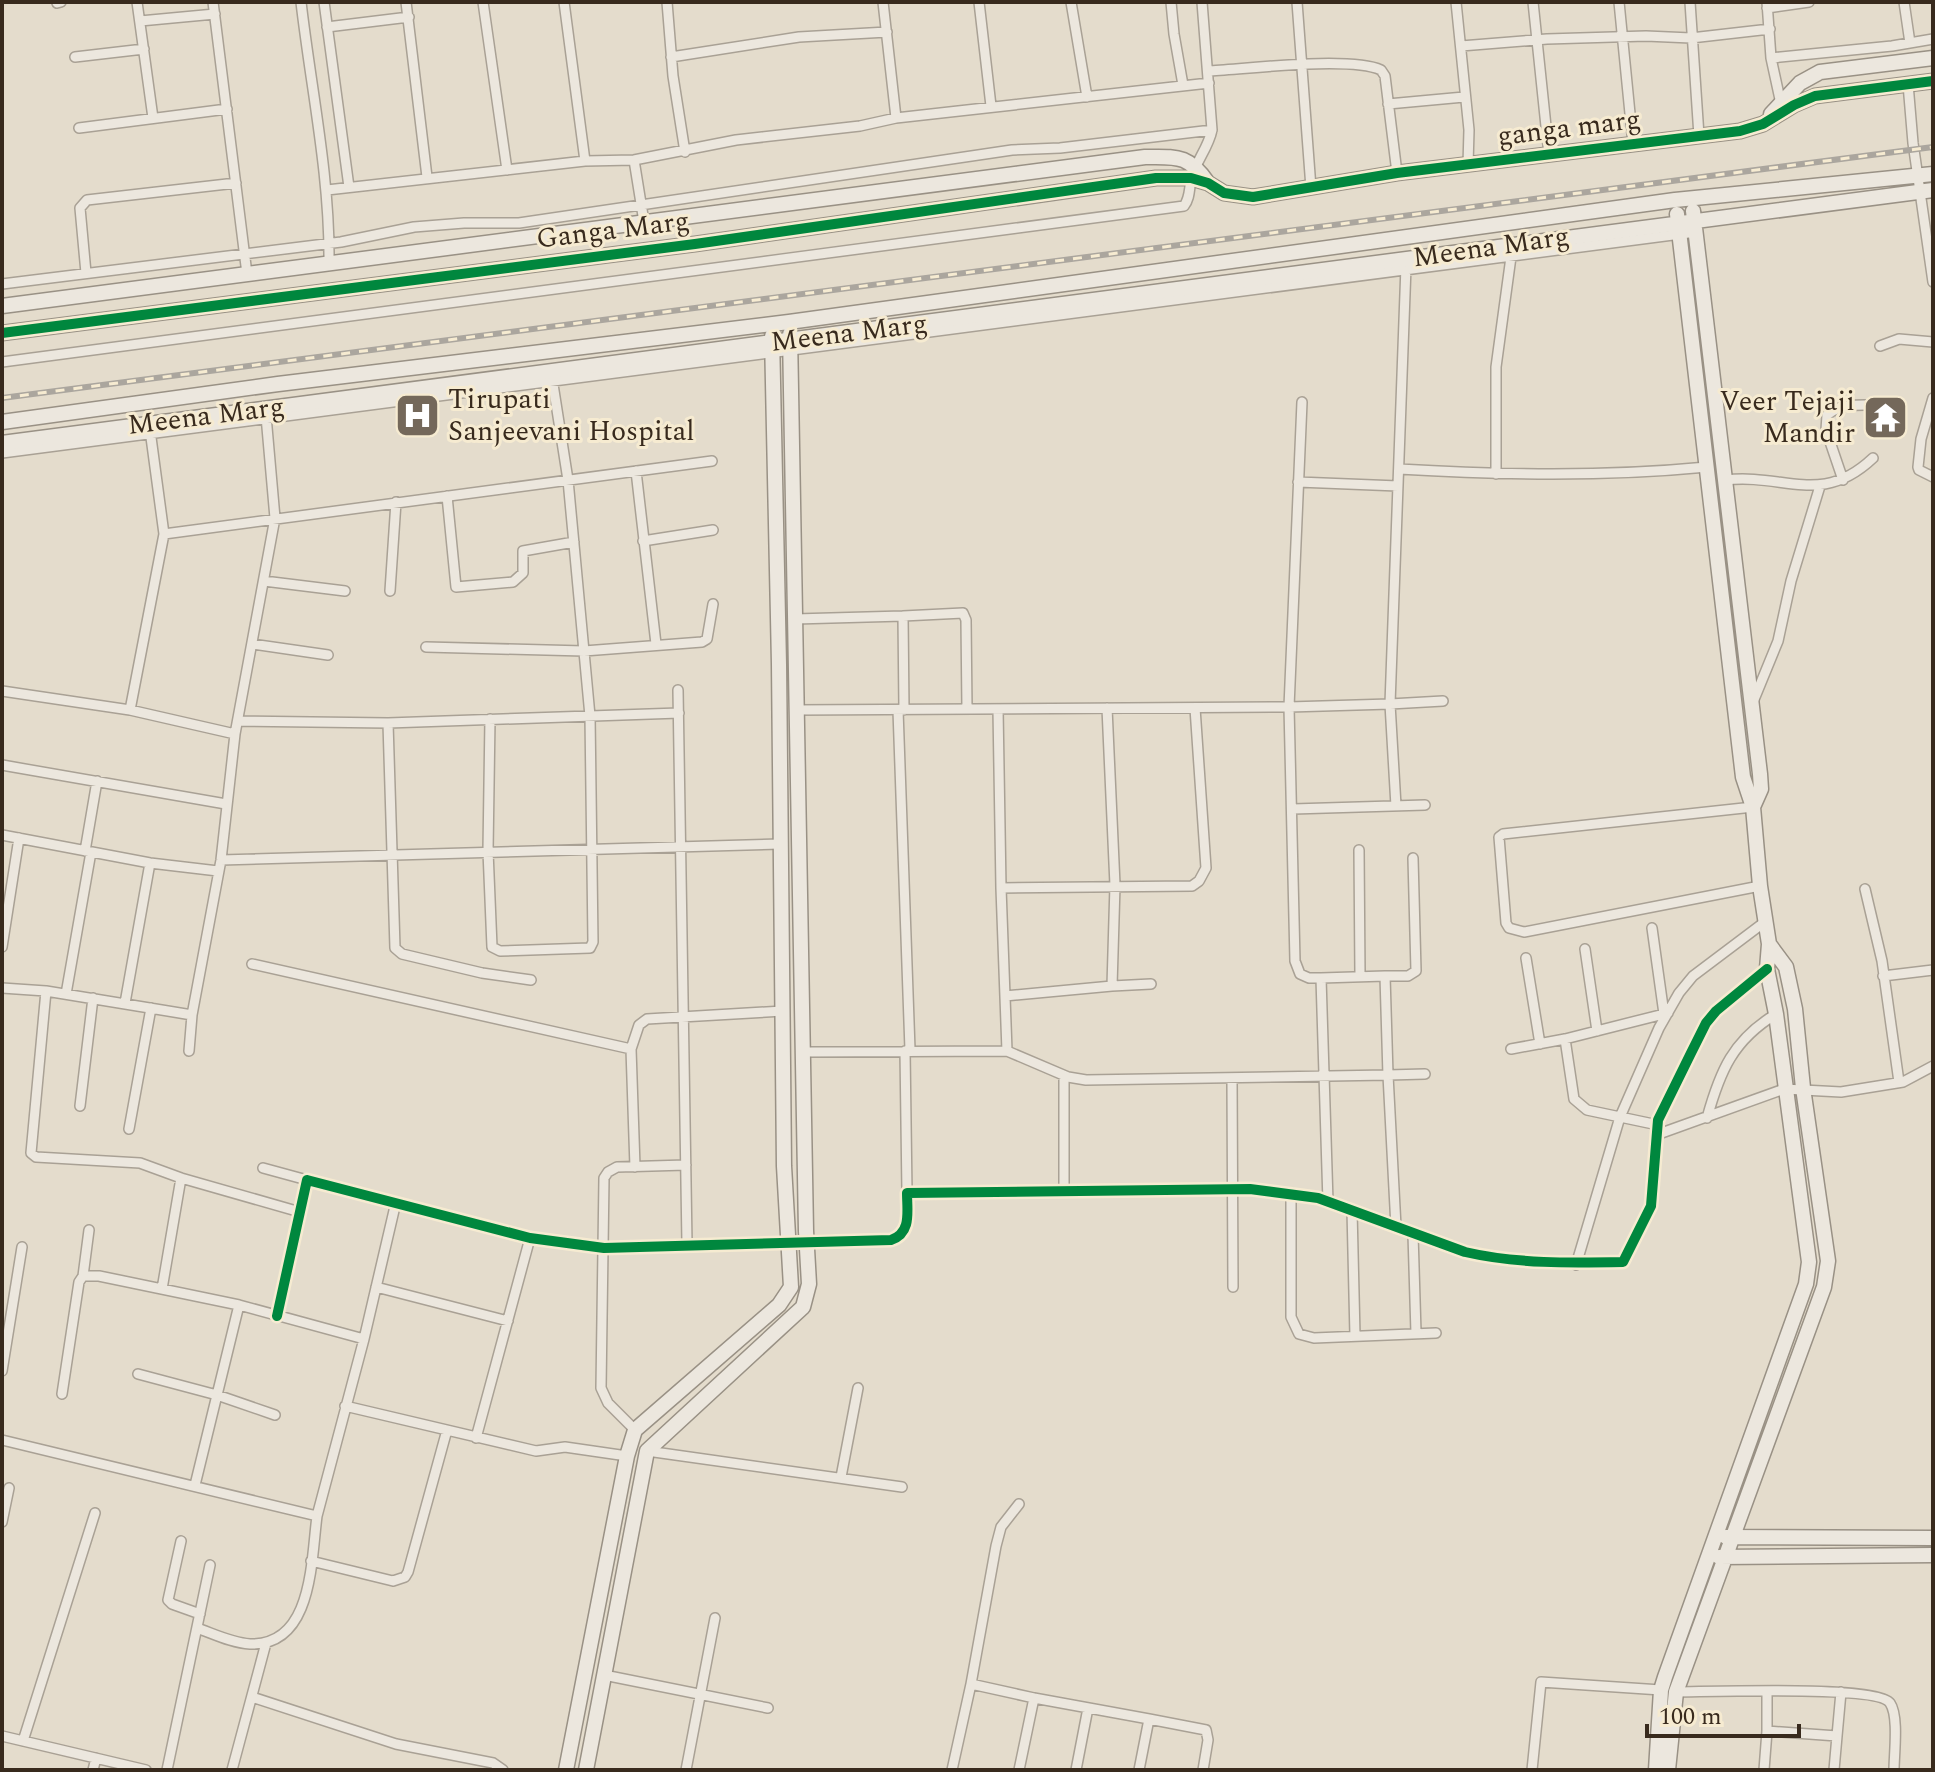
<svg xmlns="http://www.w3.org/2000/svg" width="1935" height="1772" font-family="Spectral,serif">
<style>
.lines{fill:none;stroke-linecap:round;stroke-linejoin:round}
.street-casing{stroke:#a9a195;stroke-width:12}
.secondary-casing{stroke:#999185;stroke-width:17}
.street{stroke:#ece7de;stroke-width:9}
.secondary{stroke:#ece7de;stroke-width:14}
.rail-casing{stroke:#aba69e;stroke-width:6}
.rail{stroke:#f6ebd1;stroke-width:3;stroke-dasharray:9;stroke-linecap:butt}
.cycleway-casing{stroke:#f6ebd1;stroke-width:15}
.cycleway{stroke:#00873e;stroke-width:10}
.labels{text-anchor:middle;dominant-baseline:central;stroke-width:6;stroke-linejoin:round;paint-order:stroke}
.street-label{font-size:28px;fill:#382a1d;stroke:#f6ebd1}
.poi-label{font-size:28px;fill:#382a1d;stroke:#f6ebd1;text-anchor:start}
</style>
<rect width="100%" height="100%" fill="#e4dccc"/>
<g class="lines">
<defs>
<path id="street" d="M137,2L153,118
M213,2L247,274
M301,2C311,89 330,175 329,263
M324,2L349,187
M406,2L427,177
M483,2L507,170
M564,2L585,161
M667,2L673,76L685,152
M883,2L896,118
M979,2L991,106
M1071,2L1087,97
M1171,2L1174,34L1183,85
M1297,2L1311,188
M1456,2L1469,130L1468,165
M1533,2L1549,155
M1619,2L1633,144
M1690,2L1699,136
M1767,2L1771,58L1781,104
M1904,2L1910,43
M57,3L61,2
M1767,8L1809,2
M140,21L215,14
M327,27L409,17
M1461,46L1547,39L1646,36L1691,38L1770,29
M75,57L144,49
M671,57L799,37L887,32
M1771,58L1892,46L1933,39
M1208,71C1246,69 1350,56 1381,70L1385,76L1397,173
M1908,84L1913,143L1933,282
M1388,104L1464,97
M79,128L227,109
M634,160L644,222
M327,190L585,161L634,160L736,140L860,126L896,118L1209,83
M1406,266L1390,704L1443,701
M86,273L80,208L87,200L236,183
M2,284L341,242L414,227L464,223H519L1012,150L1060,148L1212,130
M1880,346L1899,339L1933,342
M2,362L1184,206C1190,198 1189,190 1191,180C1195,162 1208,149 1212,130L1202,2
M1933,398L1921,439L1918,467L1919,470L1933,477
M2,453L1696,232
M1399,469C1502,475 1603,477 1707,467
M636,471L656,644
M1496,474V367L1511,257
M1725,480C1785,473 1821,507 1873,458
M1843,480L1826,430L1827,415C1847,398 1874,409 1898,403
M1298,482L1398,486
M447,496L456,587L513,582L523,573V551L574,542
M164,534L712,461
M643,541L713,530
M264,581L345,591
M390,591L396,502
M903,616L963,613L966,620L967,709
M795,619L903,616L904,710
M252,644L328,655
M426,647L584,651L702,642L707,639L713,604
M678,690L687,1244
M2,691L130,710L235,734
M1753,702L1778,641L1791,581L1820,486
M998,709L1001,888L1192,886L1199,881L1206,868L1195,708
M130,710L164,534L150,430
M796,710L1289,707L1302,402
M898,710L910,1050
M490,719L488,851L492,947L500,951L590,948L593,942L590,716L568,480L552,378
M238,721L388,723
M2,765L226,804
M1753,807L1503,834L1499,837L1506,923L1509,928L1524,932L1760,886
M1293,809L1425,805
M2,835L150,863L218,871
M1359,850L1360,976
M85,851L97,781
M221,860L780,844
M1001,888L1007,1051
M1865,889L1882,961L1899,1082
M1652,928L1664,1014
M2,947L19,838
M1585,949L1597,1031
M1526,958L1540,1044
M252,964L631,1049L635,1167
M1385,976H1408L1416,971L1413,858
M1883,976L1933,970
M1321,978L1385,976L1388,1075L1425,1074
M531,980L482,973L402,954L395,948L388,723L679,713
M1112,986L1151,984
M2,988L46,991L192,1015
M46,991L31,1153L36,1157L140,1163L181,1178L300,1212
M66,994L91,852
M1005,996L1112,986L1115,885L1107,708
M125,1003L150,863
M1565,1039L1574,1099L1587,1110L1658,1125
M631,1049L639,1025L647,1019L783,1011
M1511,1049L1565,1039L1668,1013
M189,1051L192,1015L221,860L235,734L275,518L266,416
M905,1051L907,1193
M803,1052L1007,1051L1068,1077L1086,1080L1388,1075L1396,1227
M1232,1079L1233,1287
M80,1106L93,998
M1707,1118C1720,1071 1733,1040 1776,1014
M129,1129L151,1008
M1656,1135L1784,1089L1841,1092L1903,1082L1933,1066
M263,1168L307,1180
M1064,1191V1076
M1291,1193V1317L1299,1334L1314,1338L1436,1333
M1328,1202L1321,978H1309L1300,974L1295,961L1289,707L1390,704L1396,806
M1352,1210L1355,1336
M1413,1234L1416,1333
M806,1241L891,1240C912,1233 907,1211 907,1193L1250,1189L1318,1198L1465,1252C1517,1264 1570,1263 1623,1262L1651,1206L1658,1120L1691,1053L1706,1023L1716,1011L1767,969
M1576,1265L1620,1117L1659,1028L1679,993L1693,976L1766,921
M83,1276L89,1230
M376,1287L508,1321
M162,1289L181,1178
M277,1316L307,1180L530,1238L604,1248L789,1242
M364,1339L396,1202
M2,1371L22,1247
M138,1374L217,1395L275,1415
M62,1394L79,1282L83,1276H99L239,1305
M345,1406L536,1451L565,1447L627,1456
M635,1430L608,1403L601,1388L604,1178L608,1172L617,1167L686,1165
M476,1438L530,1238
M2,1440L317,1516C311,1561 313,1646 250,1644C232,1643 214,1634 197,1628
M647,1451L902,1487
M841,1477L858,1388
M195,1485L239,1305L364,1339L317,1516
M2,1522L9,1488
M181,1541L168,1600L172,1604L200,1614
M311,1561L393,1581L405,1577L408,1572L447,1430
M604,1675L768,1708
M971,1684L996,1546L1001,1527L1019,1504
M1676,1692C1706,1692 1878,1685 1890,1703C1899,1716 1894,1754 1894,1770
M252,1697L396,1744L493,1763L503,1770
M1034,1698L1149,1719L1139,1770
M1149,1719L1206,1730L1208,1740L1203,1770
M1767,1731V1691
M2,1736L146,1770
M1837,1736L1841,1692
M23,1741L95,1513
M93,1770L96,1758
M167,1770L210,1565
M232,1770L266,1643
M686,1770L715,1618
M952,1770L971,1684L1034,1698L1019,1770
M1076,1770L1088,1708
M1532,1770L1541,1682L1661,1690
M1764,1770L1767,1731L1837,1736L1834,1770"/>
<path id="secondary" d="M1771,114L1800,83L1820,72L1933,58
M1693,211L1760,774L1761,789L1753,807
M2,306L1145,157C1177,157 1188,154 1208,183
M2,333L695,244L1156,178H1191L1208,183L1224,193L1253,197L1397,173L1740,131L1763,124L1794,105L1815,96L1933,81
M2,422L278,384L789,322L1675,200L1933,174
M2,443L1933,190
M1726,1537L1933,1538
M1719,1557L1933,1555
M566,1770L627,1456L635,1430L779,1305L791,1287L784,1166L779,664L772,336
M586,1770L647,1451L803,1307L809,1284L806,1231L790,334
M1656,1770L1661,1690L1665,1677L1806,1284L1809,1262L1776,1014L1767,969L1769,944L1760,886L1753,807L1743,777L1677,214
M1668,1770L1676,1692L1824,1287L1828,1261L1803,1088L1795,1009L1786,967L1769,944"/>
</defs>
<use href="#street" class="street-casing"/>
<use href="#secondary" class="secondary-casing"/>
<use href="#street" class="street"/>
<use href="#secondary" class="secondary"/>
<defs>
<path id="rail" d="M2,398L1933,147"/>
</defs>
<use href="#rail" class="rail-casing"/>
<use href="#rail" class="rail"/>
<defs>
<path id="cycleway" d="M2,333L695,244L1156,178H1191L1208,183L1224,193L1253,197L1397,173L1740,131L1763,124L1794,105L1815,96L1933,81
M277,1316L307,1180L530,1238L604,1248L891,1240C912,1233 907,1211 907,1193L1250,1189L1318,1198L1465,1252C1517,1264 1570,1263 1623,1262L1651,1206L1658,1120L1691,1053L1706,1023L1716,1011L1767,969"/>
</defs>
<use href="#cycleway" class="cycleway-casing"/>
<use href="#cycleway" class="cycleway"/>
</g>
<defs>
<symbol id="hospital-square" viewBox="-11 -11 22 22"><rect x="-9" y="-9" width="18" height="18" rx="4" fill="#74685a" stroke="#f6ebd1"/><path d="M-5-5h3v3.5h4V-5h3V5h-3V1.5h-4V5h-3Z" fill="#fff"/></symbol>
<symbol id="temple-square" viewBox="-11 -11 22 22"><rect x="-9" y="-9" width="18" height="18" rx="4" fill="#74685a" stroke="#f6ebd1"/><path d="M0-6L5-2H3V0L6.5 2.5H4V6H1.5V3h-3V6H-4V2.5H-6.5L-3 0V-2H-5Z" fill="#fff"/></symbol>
</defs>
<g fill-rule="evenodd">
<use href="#hospital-square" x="392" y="390" width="51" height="51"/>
<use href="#temple-square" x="1860" y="392" width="51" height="51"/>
</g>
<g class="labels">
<g class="street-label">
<text transform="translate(1569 128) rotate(-7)">ganga marg</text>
<text transform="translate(613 230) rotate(-7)">Ganga Marg</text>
<text transform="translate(1491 247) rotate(-8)">Meena Marg</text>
<text transform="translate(849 333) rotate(-7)">Meena Marg</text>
<text transform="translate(206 416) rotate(-7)">Meena Marg</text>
</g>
<g class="poi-label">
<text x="448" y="399">Tirupati<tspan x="448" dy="32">Sanjeevani Hospital</tspan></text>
<text x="1855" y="401" text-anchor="end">Veer Tejaji<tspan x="1855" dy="32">Mandir</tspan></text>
</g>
</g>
<rect width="1935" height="1772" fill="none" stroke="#382a1d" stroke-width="8"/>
<path d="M1647 1724v12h152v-12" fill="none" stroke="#382a1d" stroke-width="4"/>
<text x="1659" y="1724" font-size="24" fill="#382a1d" stroke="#f6ebd1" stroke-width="6" paint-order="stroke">100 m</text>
</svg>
